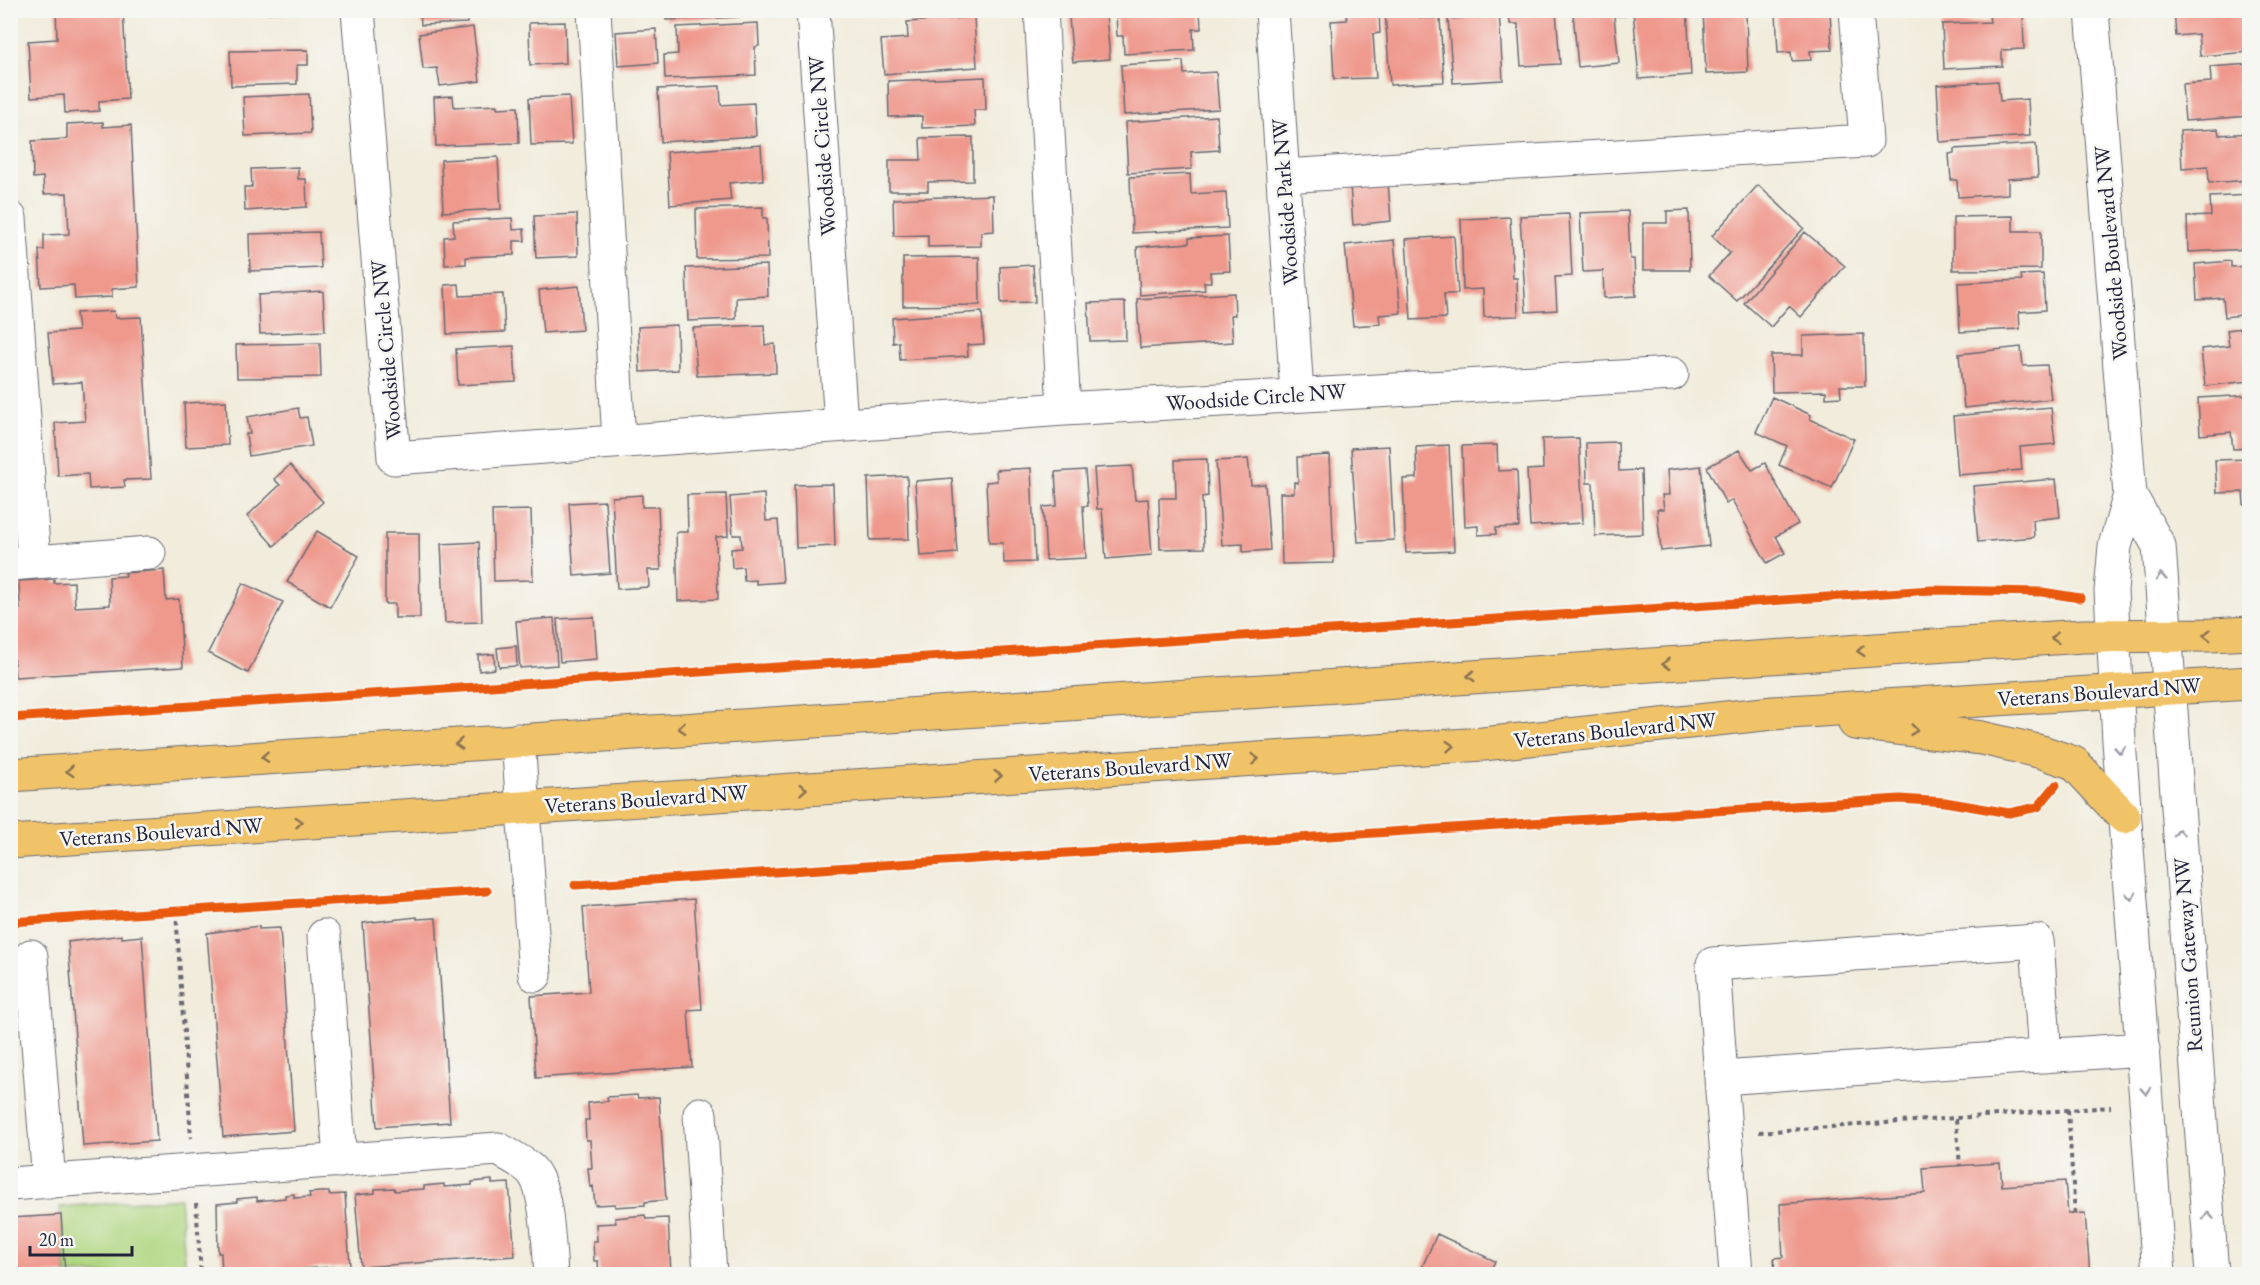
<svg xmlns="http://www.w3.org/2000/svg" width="2260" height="1285" font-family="'EB Garamond',serif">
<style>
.green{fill:#afd67f;stroke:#687c5d;stroke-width:1.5}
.building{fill:#ef998d}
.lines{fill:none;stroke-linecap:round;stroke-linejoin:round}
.minor-casing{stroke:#6a6973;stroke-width:35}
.major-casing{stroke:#6a6973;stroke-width:35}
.path{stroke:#6a6973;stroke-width:4;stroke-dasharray:4.5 4.5;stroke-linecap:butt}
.minor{stroke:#fff;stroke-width:33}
.major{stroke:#f1c369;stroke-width:33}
.cycleway-casing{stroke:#f6f6f2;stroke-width:13}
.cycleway{stroke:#e8590c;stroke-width:9}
.oneway{stroke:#9c9ca7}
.oneway2{stroke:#8a7252}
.labels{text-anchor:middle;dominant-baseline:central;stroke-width:5;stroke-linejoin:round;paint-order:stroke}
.street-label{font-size:22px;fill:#22223b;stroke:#f6f6f2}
</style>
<rect width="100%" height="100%" fill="#f6f6f2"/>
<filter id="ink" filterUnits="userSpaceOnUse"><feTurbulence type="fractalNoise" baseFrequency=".0167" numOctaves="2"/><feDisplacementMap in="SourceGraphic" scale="12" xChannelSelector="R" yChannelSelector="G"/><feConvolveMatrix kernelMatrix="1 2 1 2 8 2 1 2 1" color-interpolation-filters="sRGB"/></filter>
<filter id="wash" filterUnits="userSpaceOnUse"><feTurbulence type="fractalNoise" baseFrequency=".008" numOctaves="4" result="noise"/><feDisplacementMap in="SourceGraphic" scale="24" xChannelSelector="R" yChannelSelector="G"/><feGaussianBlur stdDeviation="1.35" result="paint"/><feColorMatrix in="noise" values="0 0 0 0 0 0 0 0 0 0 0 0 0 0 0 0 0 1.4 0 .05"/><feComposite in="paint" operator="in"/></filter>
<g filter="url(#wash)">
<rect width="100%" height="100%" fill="#f1ecdb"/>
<path class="green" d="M180,1198L186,1274H66L60,1207Z"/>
<g id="blocks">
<path class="building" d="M56,10H123L128,99L99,101V111L65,113L64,95L31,97L28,41L57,39Z
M236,10H290V12L236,14Z
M420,10H467V23L421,25Z
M665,10H739V17L666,20Z
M907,10H933V12L907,14Z
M1116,10H1200L1201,29H1193L1194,50L1124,54L1123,36H1117Z
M1346,10H1379L1380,33L1373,34L1376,78L1334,79L1331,21L1347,20Z
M1385,10H1420V18H1440L1444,82L1390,85Z
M1463,10H1499L1503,80L1453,83L1448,19L1463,18Z
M1509,10L1556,11L1560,64L1521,66L1518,24H1510Z
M1588,10H1625V16H1614L1619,63L1578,67L1573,13Z
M1633,10H1687L1691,75L1639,79Z
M1703,10H1754V12L1746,13L1748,72L1706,74Z
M1765,10H1830L1832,50L1810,51L1811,60L1792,61L1791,52L1778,53L1776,12L1765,13Z
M2174,10H2250V52L2200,56L2198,34L2176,36Z
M2023,14L2024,49L2002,50V66L1944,69L1942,24L1990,22L1989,15Z
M1106,15L1110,59L1073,62L1069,18Z
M974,17L977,67L884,74L881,40L908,38L907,22Z
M565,22L566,63L530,65L529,23Z
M758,23L759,46L755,47L756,75L665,79L664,55L678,54L677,27Z
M473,27L480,81L440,86L437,68L423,69L419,34Z
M656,29L658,63L618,66L616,32Z
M308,50V65H297V84L231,86L230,51Z
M1183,61L1184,74L1216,72L1219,109L1124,115L1121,65Z
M2250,64V116L2185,121L2182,84L2211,82L2210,67Z
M985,77L986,110H974L975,126L922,128V116L889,117L888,81Z
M1998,81L2000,101L2028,99L2030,136L1940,142L1937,85Z
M720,86L721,105L754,103L756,136L661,142L658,89Z
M309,94L311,133L245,136L243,97Z
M453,96L454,107L497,105V108L518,107L519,143L436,146L434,97Z
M569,96L572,144L531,145L529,98Z
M1217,116L1219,150L1191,152L1192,169L1128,173L1125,122Z
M103,122V127L131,125L139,287L112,289V297L75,299L74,285L41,287L39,250H44V235L69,234L67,193L44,194L43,177L33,178L32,141L67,139V124Z
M2218,129L2219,135L2250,133V180L2209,183L2208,166L2182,168L2180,131Z
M973,137V181L928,182V191H889V160H921L920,138Z
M2036,144L2038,177L2008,179V194L1958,197L1957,180H1951L1949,154L1954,153V149Z
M761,145L763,180L729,183L731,200L670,205L667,152Z
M498,157L501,209L443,212L441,160Z
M298,167V179H306L307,207L245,211L244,187H252L251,169Z
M1190,174L1191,194L1226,192L1228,228L1132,233L1130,177Z
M1388,182L1391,221L1353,225L1350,185Z
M1758,185L1804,228L1737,301L1709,276L1730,253L1712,236Z
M993,195L994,231L981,232V246L928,247V235L894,236L893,199Z
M2250,195V249L2188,252L2187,217L2211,216L2210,197Z
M763,207V218H767L768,258L697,259L696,209Z
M1689,210L1690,270H1643V223H1667V211Z
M1628,211L1630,259H1634L1636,296L1604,298L1603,271L1583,272L1580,213Z
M577,214L578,256L536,258L534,216Z
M1569,214L1572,276L1555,277L1557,310L1526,312L1520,216Z
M2013,216V231H2041V269L1953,270V217Z
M1510,217L1513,278H1517L1518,316L1484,317L1483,289L1463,290L1461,219Z
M512,218L513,230L524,229L525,241H514V255L466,257V264L445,265L444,237L454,236L453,221Z
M319,232L321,268L250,271L249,234Z
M1805,232L1845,266L1801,317L1789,306L1771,327L1744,303Z
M1228,236L1230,271L1210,272L1211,282H1204L1205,290L1140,295L1137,247L1189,243V238Z
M1454,236L1458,294H1444L1446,318L1411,320L1406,239Z
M1394,240L1401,313L1379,315L1380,324L1353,326L1345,245Z
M979,257L980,305L903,306V258Z
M2231,261V267L2250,266V314L2225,317L2223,298L2197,300L2195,264Z
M767,265L768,296L736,298V319L688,321L686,268Z
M1033,265L1035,302L1001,303L1000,267Z
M2043,274L2045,310L2019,312L2020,329L1960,332L1958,283L2022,280L2021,275Z
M459,284L460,296L503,294L505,332L447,334L445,285Z
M579,286L582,330L543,333L539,290Z
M323,291L325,331L260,334L258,295Z
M1234,293L1235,315H1231L1233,342L1140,348L1137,299Z
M1125,302L1126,340L1090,341L1088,303Z
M114,311L115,318L141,317L151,479L124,480L125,487L89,489L88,474L58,476L55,423L85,421L82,382L53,384L48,333L78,331L76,313Z
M982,312L984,344L967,345L968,356L900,360L899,342L893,343L892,318Z
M677,325L678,370L640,372L638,327Z
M764,325L765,345L775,344L776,373L697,376L693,328Z
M2250,327V381L2205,386L2201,349L2229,346L2227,330Z
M1864,334L1865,386H1840L1841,397L1826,398V391L1772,392L1771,355H1803V336Z
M320,343L321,377L237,378L236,345Z
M514,346L516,382L458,385L456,349Z
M2021,347L2023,366L2047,365L2051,399L1964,408L1959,354Z
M2250,395V448L2233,449L2231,432L2200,435L2198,398Z
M1772,397L1811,415L1810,419L1854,439L1832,488L1779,465L1787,446L1756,432Z
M226,401L228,445L186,447L184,403Z
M2051,407L2055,444L2020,447L2022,470L1958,475L1953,416Z
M298,408L300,418L307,417L312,446L249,456L246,434H250L247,417Z
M1579,438L1583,523L1530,526L1527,470L1543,469L1542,439Z
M1618,442L1619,471L1641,470L1643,534L1595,536L1593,483H1587L1586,443Z
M1449,445L1454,551L1406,553L1403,479L1417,478L1416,447Z
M1497,445L1498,471L1517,470L1519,527L1496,528V534L1478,535V526L1465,527L1462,446Z
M1389,446L1394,540L1358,542L1351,448Z
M1739,450L1752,470L1765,463L1798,524L1776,536L1785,553L1767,563L1732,500L1726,504L1707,467Z
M1330,455L1334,563L1282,564L1280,493H1294V482L1298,483L1297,457Z
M1207,459L1208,496L1202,497L1204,548L1160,549L1159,498H1176L1175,460Z
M1248,459L1251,485L1265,484L1270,550L1243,552V544L1222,545L1216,461Z
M2250,459V505H2244L2243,492L2217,493L2215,460Z
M290,465L323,502L274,546L247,516L280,485L274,479Z
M1132,466L1135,500L1148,499L1152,555L1106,559L1102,509H1097L1094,468Z
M1701,466L1709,546L1661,551L1657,509H1664L1662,495H1669L1667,470Z
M1031,468L1035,562L1004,563L1003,543H989L986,482L997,481L996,470Z
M1085,470L1088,506H1083L1086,558L1046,560L1043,507L1057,506L1055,472Z
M907,476L909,539L870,540L868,478Z
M952,478L957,553L920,556L915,481Z
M2056,479L2060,517L2033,520L2034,537L1978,542L1973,486Z
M833,484L835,546L796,548L794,485Z
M726,494L728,536L716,537L718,599L678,601L676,532H688L687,495Z
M764,494L766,521L778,520L783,582L756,584V580L744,581L743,567L732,568L731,549L742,548L741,535H733L730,497Z
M642,495V507H658L661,570H648L649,587L617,589L612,497Z
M605,501L610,573L574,576L569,503Z
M531,510L533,580L494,581L492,511Z
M317,531L359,556L330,607L287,582Z
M385,533H419L420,618H395V604H385Z
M479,542L482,622L445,623L441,544Z
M164,570L166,600L179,599L183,667L15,677L13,652L10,651V609H20L19,581L54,579V583L74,582L75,607L110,605L109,577L126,576L125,573Z
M243,583L283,602L248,673L208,653Z
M594,617L597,659L560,662L557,619Z
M554,618L557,665L520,668L516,621Z
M516,646L517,666L499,667L497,648Z
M494,654L495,669L479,671L478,655Z
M694,899L702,1009L688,1010L692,1067L536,1078L531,996L589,992L583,907Z
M417,917V919L436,918L450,1122L377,1127L363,923Z
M259,926V929L280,928L294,1131L223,1137L207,933Z
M122,935V938L142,936L157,1141L83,1146L68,942Z
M637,1095L638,1098L659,1097L666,1200L645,1202V1205L615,1207V1204L595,1205L593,1186L590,1187L588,1168H592L590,1140H586L585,1120H589L588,1103L608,1101L607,1097Z
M2000,1163L2002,1186L2065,1181L2068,1214L2085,1213L2090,1274H1775L1774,1258L1783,1257L1780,1204L1925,1193L1923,1168Z
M492,1180V1184L509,1183L515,1256L361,1267L355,1195L375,1193V1189L394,1188L395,1191L407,1190L424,1189V1186L444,1184V1187L472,1185V1182Z
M320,1192H329V1195L345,1194L350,1266L222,1274L221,1253H218L217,1204L237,1202V1199L257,1197V1201L285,1198V1195L294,1194V1198L310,1197L309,1193Z
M61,1215L65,1274H10V1218Z
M645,1215L646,1219L668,1218L671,1274H599L598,1261H594L593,1241H597L596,1224L616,1223L615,1218Z
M1437,1234L1495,1261L1489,1274H1419Z"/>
</g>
</g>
<g filter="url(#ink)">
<use href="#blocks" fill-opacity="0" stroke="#6a6973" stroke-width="1.5"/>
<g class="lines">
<defs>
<path id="minor" d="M358,10L394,458L1064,409L1672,374
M594,10L619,441
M813,10L841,424
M1041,10L1064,409
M1272,10L1297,394
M2092,10L2130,495L2115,546L2111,591L2119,741L2159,1274
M1283,176L1866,141L1856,10
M10,218L34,562
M2130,495L2159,546L2212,1274
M10,564L149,553
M518,740L535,975
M324,936L340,1161
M31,956L49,1182
M2045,1056L2037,941L1713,964L1721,1078L2143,1049
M1721,1078L1736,1274
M700,1114L710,1274
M10,1184L498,1149C509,1155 521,1161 530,1169C548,1186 549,1250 551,1274"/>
<path id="major" d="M1855,723L1982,738L2042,752L2074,763L2124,817
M10,775L2083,636L2211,635L2250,633
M10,842L1483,744L1773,713L2250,683"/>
</defs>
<use href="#minor" class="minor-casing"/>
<use href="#major" class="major-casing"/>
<path class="path" d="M176,912L191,1138
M2068,1110L2075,1214
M1956,1119L1960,1166
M1759,1132L2111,1107
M196,1203L201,1274"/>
<use href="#minor" class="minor"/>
<use href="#major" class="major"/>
<defs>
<path id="cycleway" d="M10,718L1932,590L2042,592L2080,598
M575,885L1900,799L1945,802L2009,813L2038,807L2056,785
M10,922L487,891"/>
</defs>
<use href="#cycleway" class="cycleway-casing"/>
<use href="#cycleway" class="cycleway"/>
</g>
<defs><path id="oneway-chevron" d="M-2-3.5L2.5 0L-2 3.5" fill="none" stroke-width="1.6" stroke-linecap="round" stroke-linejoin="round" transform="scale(1.5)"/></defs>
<g class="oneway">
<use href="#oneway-chevron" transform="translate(2161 577) rotate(-94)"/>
<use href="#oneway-chevron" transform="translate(2120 750) rotate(86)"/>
<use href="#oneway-chevron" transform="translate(2179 833) rotate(-94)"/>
<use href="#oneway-chevron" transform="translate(2131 896) rotate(85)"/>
<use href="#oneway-chevron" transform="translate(2146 1091) rotate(86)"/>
<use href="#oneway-chevron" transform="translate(2208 1216) rotate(-94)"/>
</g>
<g class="oneway2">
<use href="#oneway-chevron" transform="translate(2207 635) rotate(179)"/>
<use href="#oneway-chevron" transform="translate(2055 638) rotate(176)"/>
<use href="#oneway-chevron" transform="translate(1861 651) rotate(176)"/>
<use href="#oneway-chevron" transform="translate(1666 664) rotate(176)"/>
<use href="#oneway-chevron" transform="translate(1471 676) rotate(176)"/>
<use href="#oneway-chevron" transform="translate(682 728) rotate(176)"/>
<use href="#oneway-chevron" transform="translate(1914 730) rotate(7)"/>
<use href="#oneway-chevron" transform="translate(459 744) rotate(176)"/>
<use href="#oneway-chevron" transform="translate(1450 746) rotate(-4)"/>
<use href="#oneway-chevron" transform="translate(265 757) rotate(176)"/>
<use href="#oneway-chevron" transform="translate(1255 759) rotate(-4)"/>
<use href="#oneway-chevron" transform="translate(70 771) rotate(176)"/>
<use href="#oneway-chevron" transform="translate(998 776) rotate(-4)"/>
<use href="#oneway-chevron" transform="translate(803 789) rotate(-4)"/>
<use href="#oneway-chevron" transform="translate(299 822) rotate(-4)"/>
</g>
</g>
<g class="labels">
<g class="street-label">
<text transform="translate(822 146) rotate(-94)">Woodside Circle NW</text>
<text transform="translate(1285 202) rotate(-94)">Woodside Park NW</text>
<text transform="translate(2111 253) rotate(-95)">Woodside Boulevard NW</text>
<text transform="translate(386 350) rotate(-95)">Woodside Circle NW</text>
<text transform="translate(1256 397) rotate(-4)">Woodside Circle NW</text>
<text transform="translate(2099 692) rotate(-4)">Veterans Boulevard NW</text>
<text transform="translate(1615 730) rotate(-6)">Veterans Boulevard NW</text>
<text transform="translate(1130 767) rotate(-4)">Veterans Boulevard NW</text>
<text transform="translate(646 799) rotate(-4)">Veterans Boulevard NW</text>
<text transform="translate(161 832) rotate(-4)">Veterans Boulevard NW</text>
<text transform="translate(2188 955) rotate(-94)">Reunion Gateway NW</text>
</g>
</g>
<rect width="2260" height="1285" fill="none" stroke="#f6f6f2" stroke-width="36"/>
<path d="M30 1246v9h102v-9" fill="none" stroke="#22223b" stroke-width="3"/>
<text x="39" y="1246" font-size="18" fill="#22223b" stroke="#f6f6f2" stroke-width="4.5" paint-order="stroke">20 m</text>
</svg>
